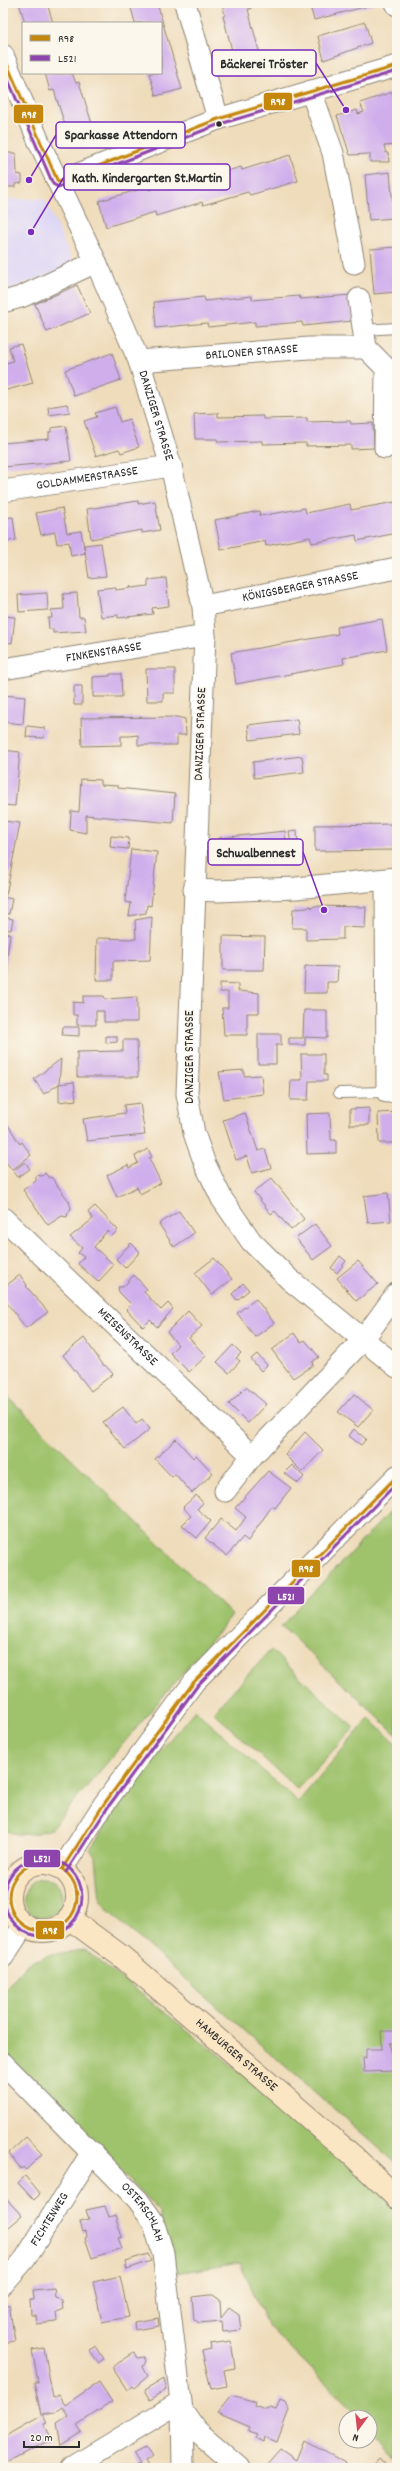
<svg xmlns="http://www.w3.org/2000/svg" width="400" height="2471" font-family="Dekko,sans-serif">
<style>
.built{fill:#ddd5f6}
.green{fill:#9fc26c;stroke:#65764c}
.building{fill:#d0aeec}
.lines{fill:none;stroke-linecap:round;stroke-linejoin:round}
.lane-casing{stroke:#8d8473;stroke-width:12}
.street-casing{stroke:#8d8473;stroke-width:23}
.secondary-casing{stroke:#8d8473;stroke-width:24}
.lane{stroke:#fff;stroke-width:10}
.street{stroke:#fff;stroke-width:21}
.secondary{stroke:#fbe6c4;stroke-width:22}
.bus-1-casing{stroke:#fbf7ec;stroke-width:6}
.bus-2-casing{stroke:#fbf7ec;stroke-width:6}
.bus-1{stroke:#c4870b;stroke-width:3}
.bus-2{stroke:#8e44ad;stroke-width:3}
.bus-dot{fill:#2b2b2b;stroke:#fbf7ec;stroke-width:1.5}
.labels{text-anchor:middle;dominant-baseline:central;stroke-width:3;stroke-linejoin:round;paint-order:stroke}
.street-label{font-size:13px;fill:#2b2b2b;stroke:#fbf7ec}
.leader{fill:none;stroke:#7b2cbf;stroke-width:1.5}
.callout-dot{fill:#7b2cbf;stroke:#fbf7ec;stroke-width:1.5}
.callout{fill:#fbf7ec;stroke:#7b2cbf;stroke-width:1.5}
.callout-label{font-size:14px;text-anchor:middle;font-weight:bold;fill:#2b2b2b}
.line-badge{stroke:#fbf7ec;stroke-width:1.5}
.badge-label{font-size:11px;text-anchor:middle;font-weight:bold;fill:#fff}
</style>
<rect width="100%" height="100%" fill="#fbf7ec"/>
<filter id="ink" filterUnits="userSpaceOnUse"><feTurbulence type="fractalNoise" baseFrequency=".025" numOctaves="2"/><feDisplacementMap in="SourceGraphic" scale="8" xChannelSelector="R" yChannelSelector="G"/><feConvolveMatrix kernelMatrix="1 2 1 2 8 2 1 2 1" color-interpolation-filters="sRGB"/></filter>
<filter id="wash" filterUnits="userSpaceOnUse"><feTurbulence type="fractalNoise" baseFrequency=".012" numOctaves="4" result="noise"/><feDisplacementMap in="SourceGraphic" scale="16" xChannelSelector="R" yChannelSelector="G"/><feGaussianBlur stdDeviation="0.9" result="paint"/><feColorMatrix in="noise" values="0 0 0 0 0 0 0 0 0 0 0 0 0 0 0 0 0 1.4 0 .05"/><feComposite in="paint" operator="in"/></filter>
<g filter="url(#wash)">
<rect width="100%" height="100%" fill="#efdcbb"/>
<path class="built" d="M3,199H45L74,265L3,292Z"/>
<path class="green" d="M3,1392L232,1615L51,1829C34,1834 19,1838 3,1829Z
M397,1504V1735L281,1626Z
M271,1650L354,1728L297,1789L213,1712Z
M195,1710L298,1802L369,1718L397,1745V2164L109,1912L100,1899L96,1858L90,1849L149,1764Z
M24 1898a19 19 0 1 1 38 0a19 19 0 1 1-38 0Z
M85,1950L302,2120L397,2208V2457L370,2428V2417H360L269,2327L240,2263L176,2273L160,2213L3,2050V1991L28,1963L52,1954Z"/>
<g id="blocks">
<path class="building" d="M19,3H47L53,23H25Z
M135,3H157L182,89L156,96L149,73H161V23H135L130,4Z
M222,3H249L251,9H248L260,55L235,62L223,16L225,15Z
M309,3H376V4L314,20Z
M365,22L371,43L324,60L318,36Z
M45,73H72L76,83L79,82L93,127L68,135L54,90L50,91Z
M392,92L397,107V145L384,146L386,153H388L389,162H370V154L350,155L337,116L357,110L358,114L364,112L360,103Z
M3,153H16L17,174L22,175V183L15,184V187H3Z
M290,155L298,181L250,195L248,192L203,205L202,202L156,216L155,212L106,227L99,201L148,187L149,190L195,177L196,180L241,167L242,170Z
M390,172L394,218L369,220L365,175Z
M396,247L397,292L374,294L370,249Z
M77,285L90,313L47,332L35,304Z
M351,295L353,321L303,326L302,322L255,326V322L208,327L207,323L156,328L154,302L204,297L205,301L252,296V300L299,296L300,299Z
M21,344L33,383L3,391V364L13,361L9,347Z
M396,351H397V373H394Z
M112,353L121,380L74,396L65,370Z
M396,387H397V431H393Z
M67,404L70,412L49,415L48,407Z
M115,407L120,422L129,419L139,447L121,453L119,449L96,456L84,421L97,417L95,413Z
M218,413V417L263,416V419L307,418V422L350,421L351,424L373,423L374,448L351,449V445L306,446V443L262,444V441L218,442L217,439H195L194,414Z
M66,426L71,461L3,467V443L49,439V432H51V428Z
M138,501V504L155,501L160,530L142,533V530L91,539L87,509Z
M395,502L397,533L357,541L356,535L312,543L310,537L266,546L265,541L221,550L215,520L259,511L260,516L305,508L306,513L350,504L351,510Z
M62,508L67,533L81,531L85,553L71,556L69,542L57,544L55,532L41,535L36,513Z
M13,517L16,540L3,542V518Z
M101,543L106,576L89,578L84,545Z
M166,578L169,606L152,608L153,614L118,618V615L101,617L97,589L115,587L116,590L131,588L130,586L132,588L148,586V580Z
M47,593L48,610L19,612L18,595Z
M77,593L79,617H84L86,631L53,633V629H49L48,618H52L51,610L64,609L63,594Z
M3,616L15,617L12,643L3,642Z
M382,619L387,650L343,658L344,664L236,684L231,653L338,634L337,627Z
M146,669H175V693H163V701H147Z
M110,674H121L122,697H93V677L110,676Z
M74,686H82V705H74Z
M3,695L25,697L23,724L3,722Z
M177,717L185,719L186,735H177V745H138V735L129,736H121V745L82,746L81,718Z
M297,719L299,734L250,740L248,725Z
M27,726L45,728L44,738L26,737Z
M3,750L20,752L15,806L3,805Z
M302,756L304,772L254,778L253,762Z
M81,779L100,780V785L118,786V788L175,794L173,823L86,815V833L70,830L71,811L79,812Z
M3,821L20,823L6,895L3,894Z
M397,824V850L315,851V825Z
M297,830L298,846H291L289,831Z
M285,831L287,857L234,861L233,854L220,855L219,838Z
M111,836L129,838L128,849L110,847Z
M131,849L157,852L151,906L147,905L146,913L129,916L131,903L125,902Z
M3,897L12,899L9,914L3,913Z
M310,906L312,908L314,906L366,907L365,928L343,927V939L306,940V928H292L293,909L307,908Z
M3,917L13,919L11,930L3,929Z
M152,917L150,960L113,961V980H96L97,938L136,939L135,920Z
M3,933L10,934L4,978H3Z
M223,936L265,937L264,970H223Z
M305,966L338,967L337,982H327V993H304Z
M220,983L238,984V991L259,993V1013H247V1035H224L222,1008H228V992H220Z
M83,996H104L105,999L137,997V1022H104V1011H96V1025H77V1015H73V1002L83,1003Z
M304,1010H327V1038L305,1037V1045H289V1038H303Z
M63,1027H79V1036L62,1035Z
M258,1034H281V1045H276V1064H258Z
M106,1036H117V1042L106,1043Z
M123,1040H137L138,1077H77V1052L123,1051Z
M301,1054H324V1075H327V1081H309L308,1100H290L291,1080H302Z
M61,1059L59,1084L74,1082L76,1100L59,1102V1084L44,1094L34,1079Z
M244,1070V1076L261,1075L263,1094L224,1099L219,1072Z
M140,1103L145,1135L87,1141L83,1119L125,1113L124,1105Z
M369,1108V1125H350V1109Z
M397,1112V1143H379L378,1113Z
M245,1113L258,1151L265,1149L271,1168L252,1173L247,1156L236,1160L223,1120Z
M330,1113L331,1140H336V1153L307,1154L306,1114Z
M3,1117L20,1144L22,1142L31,1155L12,1170L3,1158Z
M148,1149L152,1157L149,1158L161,1183L140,1194L137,1187L117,1197L107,1175L128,1165L129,1168L138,1163L135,1156Z
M25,1162L30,1169L18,1177L13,1171Z
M45,1173L48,1177L52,1178L60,1189L69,1201L71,1209L68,1212L67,1217L62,1216L48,1225L23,1190L36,1181V1175L42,1176Z
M272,1178L304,1219L291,1230L275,1211L271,1214L254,1192Z
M388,1193L391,1221L368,1223L364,1196Z
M95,1206L118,1230L112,1236L107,1231L94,1247L114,1265L98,1282L78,1264L84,1257L78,1253L82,1248L70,1237L93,1219L88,1212Z
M179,1211L194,1233L174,1247L159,1224Z
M315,1224L332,1246L313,1260L296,1238Z
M131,1243L140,1252L125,1268L116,1259Z
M340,1256L346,1261L337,1273L331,1268Z
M214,1258L232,1279L212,1295L195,1273Z
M358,1261L378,1284L356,1301L337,1278Z
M20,1275L27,1285L26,1286L48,1312L26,1328L3,1298V1288Z
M134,1275L147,1289L144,1292L161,1310L168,1303L173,1309L157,1327L150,1320L143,1327L126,1309L131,1304L119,1292L118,1287H123Z
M243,1283L249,1290L237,1300L232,1294Z
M256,1299L274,1323L255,1337L237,1313Z
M188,1311L202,1326L189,1338L206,1356L189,1372L170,1353L178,1345L167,1332Z
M294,1333L301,1343L305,1340L319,1357L312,1362L313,1365L293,1378L272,1350Z
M84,1338L104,1366L105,1365L113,1374L91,1391L63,1355Z
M233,1345L241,1353L236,1358L240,1361L229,1373L217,1362Z
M257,1354L267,1365L261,1371L251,1359Z
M246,1387L266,1404L248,1423L229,1404Z
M354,1394L373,1410L358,1427L338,1412Z
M123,1407L136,1424L142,1419L150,1429L125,1449L103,1422Z
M354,1429L366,1439L361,1445L349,1436Z
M305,1432L323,1450L302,1472L285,1455Z
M176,1439L193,1458L196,1455L213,1473L192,1493L175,1474L172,1477L155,1459Z
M292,1465L304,1477L298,1483L284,1473Z
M268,1471L291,1488L275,1508L272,1506L248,1541L243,1537L227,1556L205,1538L221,1519L236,1531L246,1517L235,1508Z
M196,1495L203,1503L197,1509L211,1521L197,1538L182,1525L191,1516L183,1507Z
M381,2031H397V2043H390L394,2071L364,2072L363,2058H366V2049H382Z
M26,2137L42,2154L26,2170L23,2167L21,2169L9,2153Z
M25,2176L40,2194L34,2200L18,2183Z
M3,2195L22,2216L3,2232Z
M105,2206L109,2217L115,2215L122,2237L118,2238L122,2248L92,2258L85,2238L87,2237L86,2231L83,2232L80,2221L89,2219L86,2210Z
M148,2254L151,2261L127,2269L125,2261Z
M120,2276L129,2317L102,2322L93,2282Z
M54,2288L55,2298L62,2300L63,2309L56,2312L57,2322L36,2324L35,2315H31L30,2300H34L33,2290Z
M209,2295H213L220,2300L221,2318L229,2308L239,2315L241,2330L223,2332L222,2321L199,2323L194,2319L192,2297Z
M9,2304L15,2341L3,2343V2308Z
M158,2318L159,2326L135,2330L134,2322Z
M231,2341L235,2368L224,2370L227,2386L211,2389L202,2351L211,2349L210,2344Z
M96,2346L104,2359L98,2363L89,2350Z
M44,2348L53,2398L59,2395L65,2405L99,2382L112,2402L77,2425L82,2432L61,2445L57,2423L68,2416L62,2407L55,2412L41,2414L34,2382H38L32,2350Z
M134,2353L137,2358L144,2357L146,2361L143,2367L148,2376L134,2388L132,2386L127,2390L112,2367Z
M164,2378L166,2390L150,2400L144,2390Z
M232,2395L256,2402L255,2406L266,2410L270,2408L276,2410L280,2399L285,2401L289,2410L277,2442L265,2437L264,2442L255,2438L257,2434L248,2431L250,2427L217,2413Z
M43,2415L47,2423L44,2424L52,2439L3,2464V2438Z
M304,2440L345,2462L342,2468H268L265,2466L280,2449L296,2460Z
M146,2446L153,2456L145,2461L149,2468H134L140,2464L133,2453Z
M379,2458L387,2466L385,2468H370Z"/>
</g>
</g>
<g filter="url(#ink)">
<use href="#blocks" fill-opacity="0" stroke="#8d8473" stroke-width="1"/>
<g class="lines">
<defs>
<path id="lane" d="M363,330L397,328
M339,1093L389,1092"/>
<g id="street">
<path d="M185,3L218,119"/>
<path d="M396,3L397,5"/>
<path id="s1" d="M3,55L39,142L96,262L139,361L171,466L203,606L205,636L187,1094L194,1133L205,1164L222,1199L251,1241L289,1279L397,1367"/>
<path d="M311,91L333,153L354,263"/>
<path d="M58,182L218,119L397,66"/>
<path d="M3,302L21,297L96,262"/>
<path d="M366,348L386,368L385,448"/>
<path id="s2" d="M139,361L309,348H366L359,299"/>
<path id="s3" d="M3,491L171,466"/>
<path id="s4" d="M203,606L397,568"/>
<path id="s5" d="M3,669L205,636"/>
<path d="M386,880L387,1092"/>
<path d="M194,890L218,891L296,888L397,878"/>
<path id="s6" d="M3,1218L252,1456"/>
<path d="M225,1491L252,1456L363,1340L397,1293"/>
<path d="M62,1869L104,1804L194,1682L397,1476"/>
<path d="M3,1957L24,1925"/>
<path id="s7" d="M3,2063L138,2200L153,2221L163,2253L182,2410L183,2468"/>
<path id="s8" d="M3,2284L25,2259L92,2152"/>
<path d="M182,2410L196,2430L240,2468"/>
<path d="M71,2468L180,2402"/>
</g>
<g id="secondary">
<circle cx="43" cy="1897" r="34"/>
<path id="s9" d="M70,1919L121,1956L352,2155L397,2198"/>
</g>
</defs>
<use href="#lane" class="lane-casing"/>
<use href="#street" class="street-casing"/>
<use href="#secondary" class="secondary-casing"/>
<use href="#lane" class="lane"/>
<use href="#street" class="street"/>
<use href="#secondary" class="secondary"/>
<defs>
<path id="bus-1" d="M3,55L58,182L218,119L397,66
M9 1897a34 34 0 1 1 68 0a34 34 0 1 1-68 0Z
M62,1869L104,1804L194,1682L397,1476"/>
<path id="bus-2" d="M3,68L53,184L58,187L220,124L397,71
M4 1897a39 39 0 1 1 78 0a39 39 0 1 1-78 0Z
M66,1872L108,1807L198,1685L397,1483"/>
</defs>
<use href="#bus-1" class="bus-1-casing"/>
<use href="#bus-2" class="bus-2-casing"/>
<use href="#bus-1" class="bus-1"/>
<use href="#bus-2" class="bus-2"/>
</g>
</g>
<circle class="bus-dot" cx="219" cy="124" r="3.5"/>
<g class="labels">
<g class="street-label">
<text stroke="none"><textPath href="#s2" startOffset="113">BRILONER STRASSE</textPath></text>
<text stroke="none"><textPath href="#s1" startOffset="392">DANZIGER STRASSE</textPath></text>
<text stroke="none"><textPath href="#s3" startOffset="85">GOLDAMMERSTRASSE</textPath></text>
<text stroke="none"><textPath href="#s4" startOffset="99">KÖNIGSBERGER STRASSE</textPath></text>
<text stroke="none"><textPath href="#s5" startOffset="102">FINKENSTRASSE</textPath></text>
<text transform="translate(201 734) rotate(-88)">DANZIGER STRASSE</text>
<text transform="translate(190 1057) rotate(-90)">DANZIGER STRASSE</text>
<text stroke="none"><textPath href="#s6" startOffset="172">MEISENSTRASSE</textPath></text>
<text stroke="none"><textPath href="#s9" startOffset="215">HAMBURGER STRASSE</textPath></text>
<text stroke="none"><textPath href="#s7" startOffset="205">OSTERSCHLAH</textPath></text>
<text stroke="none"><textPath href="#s8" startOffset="80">FICHTENWEG</textPath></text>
</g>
</g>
<path class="leader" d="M346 110L316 63M29 180L56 135M31 232L64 177M324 910L303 852"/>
<g class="callout-dot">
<circle cx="346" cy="110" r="4"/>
<circle cx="29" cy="180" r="4"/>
<circle cx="31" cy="232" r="4"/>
<circle cx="324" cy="910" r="4"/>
</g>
<g class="callout">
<rect x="212" y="50" width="104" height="26" rx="4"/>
<rect x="56" y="122" width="129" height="26" rx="4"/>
<rect x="64" y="164" width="166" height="26" rx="4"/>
<rect x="208" y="839" width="95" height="26" rx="4"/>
</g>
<g class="callout-label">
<text x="264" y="68">Bäckerei Tröster</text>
<text x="121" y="139">Sparkasse Attendorn</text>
<text x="147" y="182">Kath. Kindergarten St.Martin</text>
<text x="256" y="857">Schwalbennest</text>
</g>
<g class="line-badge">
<rect x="263" y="92" width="30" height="19" rx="4" fill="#c4870b"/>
<rect x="13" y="104" width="31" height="20" rx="4" fill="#c4870b"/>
<rect x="291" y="1559" width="30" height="19" rx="4" fill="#c4870b"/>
<rect x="267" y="1586" width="38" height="19" rx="4" fill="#8e44ad"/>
<rect x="23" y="1849" width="38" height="19" rx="4" fill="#8e44ad"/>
<rect x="35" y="1920" width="30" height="20" rx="4" fill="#c4870b"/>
</g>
<g class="badge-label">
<text x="278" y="105">R98</text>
<text x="29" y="118">R98</text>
<text x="306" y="1572">R98</text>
<text x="286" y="1600">L521</text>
<text x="42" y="1862">L521</text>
<text x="50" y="1934">R98</text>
</g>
<rect width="400" height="2471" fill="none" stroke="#fbf7ec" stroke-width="16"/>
<rect x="22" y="22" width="140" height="52" fill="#fbf7ec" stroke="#a8a59f"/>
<rect x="30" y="35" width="20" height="6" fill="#c4870b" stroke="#a8a59f"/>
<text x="58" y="42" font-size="12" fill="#2b2b2b">R98</text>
<rect x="30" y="55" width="20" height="6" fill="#8e44ad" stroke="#a8a59f"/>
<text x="58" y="62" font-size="12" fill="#2b2b2b">L521</text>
<g transform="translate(358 2429) rotate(195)"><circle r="19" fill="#fbf7ec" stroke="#a8a59f"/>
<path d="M0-3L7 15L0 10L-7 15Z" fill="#d1495b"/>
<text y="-6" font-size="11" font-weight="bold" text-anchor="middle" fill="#2b2b2b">N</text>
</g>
<path d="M24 2441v6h55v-6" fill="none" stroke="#2b2b2b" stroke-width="2"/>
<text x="30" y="2441" font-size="12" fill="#2b2b2b" stroke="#fbf7ec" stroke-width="3" paint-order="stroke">20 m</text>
</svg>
